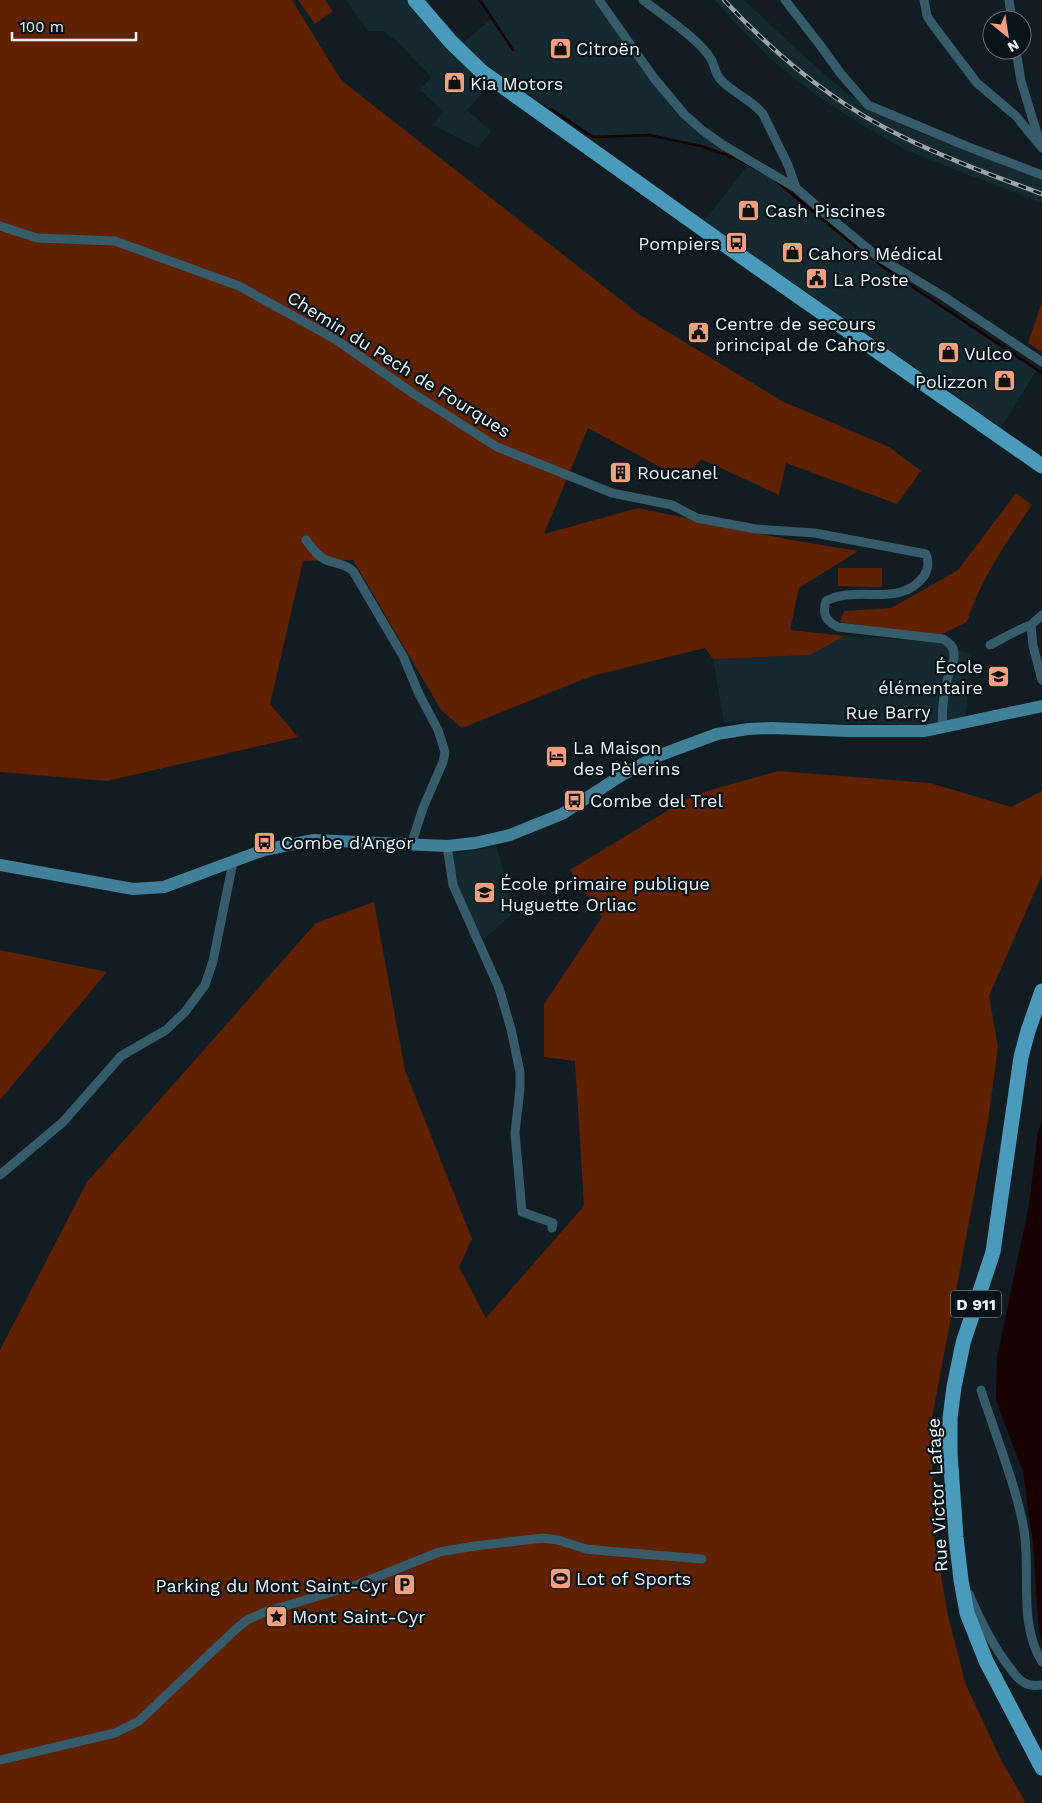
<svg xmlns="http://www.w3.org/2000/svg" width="1042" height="1803" font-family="'Work Sans',sans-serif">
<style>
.built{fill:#152931}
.green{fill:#602102}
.water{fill:#190000}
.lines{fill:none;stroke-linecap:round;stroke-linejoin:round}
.stream{stroke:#190000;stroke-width:2.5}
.street{stroke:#365b6a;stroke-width:9}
.secondary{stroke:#427f98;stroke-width:12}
.primary{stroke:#4a9bbb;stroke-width:15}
.rail-casing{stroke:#9ba5a9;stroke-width:4.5}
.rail{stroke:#081419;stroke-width:2.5;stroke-dasharray:8;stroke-linecap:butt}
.labels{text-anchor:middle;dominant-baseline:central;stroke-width:4.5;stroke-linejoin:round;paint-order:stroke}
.shield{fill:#081419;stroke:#a8b2b6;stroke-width:1}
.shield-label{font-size:16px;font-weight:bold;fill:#edf6f9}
.poi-label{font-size:18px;fill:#edf6f9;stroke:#081419;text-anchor:start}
.street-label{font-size:18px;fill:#edf6f9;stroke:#081419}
</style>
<rect width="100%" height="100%" fill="#111d23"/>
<path class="built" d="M346,0H427L437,14L464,42L492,18L481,1L482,0H593L673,109L692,127L731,157L701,146L649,135L593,137L499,74L467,110L491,131L478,148L433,125L443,111L420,90L431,77L395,39L382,31H368Z
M715,0H744L804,56L845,92L872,109L910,129L1042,180V203L907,151L862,125L817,96L772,60L731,19Z
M748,165L776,181L859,250L896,276L1037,370L1001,427L704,221Z
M845,636L942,642L972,655L965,719L927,725L757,721L724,723L713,659L810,655Z
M496,846L506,878L511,915L485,938L479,933L461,896L450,857L453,853L480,850Z"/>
<path class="green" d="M0,0H292L341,80L640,315L782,401L889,447L921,471L897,504L786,463L779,495L701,459L684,480L588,428L544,534L638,508L786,539L858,551L799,588L790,630L845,636L810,655L713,659L705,648L592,676L462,728L441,710L353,560L303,561L270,704L298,737L107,781L0,772Z
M298,0H325L333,11L315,24Z
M1042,302V352L1028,343Z
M1016,493L1032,505C1006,543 981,578 967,622L938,636L840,622L844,611L891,608L958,570Z
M838,568H882V587L838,586Z
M778,771L930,783L1011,807L1042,791V875L989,996L998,1047L988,1121L932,1418L933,1533L949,1620L966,1685L1001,1760L1026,1803H0V1350L87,1182L316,923L374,902L405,1070L472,1239L459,1267L486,1318L584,1206L575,1061L544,1057V1004L602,917L570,870L693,795Z
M0,950L107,972L0,1100Z"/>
<path class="water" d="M1042,1121V1641L1039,1630L1033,1543L1023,1472L996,1400L997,1358L1029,1205L1038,1132Z"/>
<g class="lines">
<path class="stream" d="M480,0L513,50
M551,109L593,137L649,135L701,146L738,159L754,168
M776,181L860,250L896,276L1042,373"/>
<path class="street" d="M599,0L654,78L684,114L702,130L723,145L796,188L827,215L878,257L943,296L1042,362
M643,0C661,14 700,40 711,59C715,66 715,74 721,80C733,93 752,100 763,114L788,165L796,188
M785,0L820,45L841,74L868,105L966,146L1042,175
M924,0L927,16L933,25L977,83L1016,116L1042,148
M1009,0L1012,20
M1016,50L1021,81L1039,140
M0,226L37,238L115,241L239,286L335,339L414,394L497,447L612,493L672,505L697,518L756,529L815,533L926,554C929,562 929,568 924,576C900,609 857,584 826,601C822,615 826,621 838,627L943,639C949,643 954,646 954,654C955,661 950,670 948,677C944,693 941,712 943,728
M306,540C312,548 317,556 326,560C336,564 344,563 353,571L403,656L419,694L438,730L445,752L443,762L423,808L411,845
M1042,615L1031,625L1033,646L1042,680
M990,645C1002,639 1020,628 1031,625
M447,846L453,885L499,988L511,1029L520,1072V1088L515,1133L522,1212L553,1223L552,1228
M0,1175L63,1122L121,1056L166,1030L185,1012L205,985L213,961L232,867L231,862
M981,1390C995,1434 1016,1485 1024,1530C1031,1573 1018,1623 1042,1662
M969,1594C980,1620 992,1645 1010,1668C1014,1673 1018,1679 1023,1682C1029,1686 1036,1686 1042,1685
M0,1760L115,1733L139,1721L236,1629L247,1620L265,1612L359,1584L439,1552L475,1546L543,1538L558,1540L586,1549L607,1551L702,1559"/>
<path class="secondary" d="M0,865L133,889L164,887L264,850L314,840L447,846L475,843L510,835L562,814L622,775L655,757L717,734L748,729L771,728L848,731H925L1042,706"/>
<path class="primary" d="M415,0L451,42L481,71L745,259L1042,466
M1042,991L1028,1031L1021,1057L993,1252L963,1343L954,1387L950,1418V1453L956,1537L961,1580L967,1613L986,1661L1042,1768"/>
<defs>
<path id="rail" d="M724,0C775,55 833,103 901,136C947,159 994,176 1042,194"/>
</defs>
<use href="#rail" class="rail-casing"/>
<use href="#rail" class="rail"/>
</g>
<defs>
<symbol id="shop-square" viewBox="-11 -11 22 22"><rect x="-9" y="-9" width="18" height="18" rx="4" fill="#f2a080" stroke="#081419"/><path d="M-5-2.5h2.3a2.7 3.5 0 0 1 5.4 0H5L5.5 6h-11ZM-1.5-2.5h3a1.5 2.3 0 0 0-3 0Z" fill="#111"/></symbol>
<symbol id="bus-square" viewBox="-11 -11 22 22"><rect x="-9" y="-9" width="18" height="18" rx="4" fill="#f2a080" stroke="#081419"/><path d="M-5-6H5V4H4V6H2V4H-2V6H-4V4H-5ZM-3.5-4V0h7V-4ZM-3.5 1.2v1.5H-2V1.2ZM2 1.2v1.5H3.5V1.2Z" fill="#111"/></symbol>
<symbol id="civic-square" viewBox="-11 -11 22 22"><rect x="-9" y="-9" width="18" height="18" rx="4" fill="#f2a080" stroke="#081419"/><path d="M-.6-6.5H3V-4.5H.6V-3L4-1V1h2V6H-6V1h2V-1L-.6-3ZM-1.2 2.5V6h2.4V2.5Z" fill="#111"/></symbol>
<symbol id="building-square" viewBox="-11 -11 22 22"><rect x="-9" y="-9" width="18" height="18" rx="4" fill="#f2a080" stroke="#081419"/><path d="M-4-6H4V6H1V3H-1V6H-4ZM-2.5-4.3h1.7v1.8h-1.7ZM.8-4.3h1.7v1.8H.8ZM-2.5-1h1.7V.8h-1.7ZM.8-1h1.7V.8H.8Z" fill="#111"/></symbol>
<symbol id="school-square" viewBox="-11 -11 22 22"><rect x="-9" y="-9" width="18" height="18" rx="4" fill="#f2a080" stroke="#081419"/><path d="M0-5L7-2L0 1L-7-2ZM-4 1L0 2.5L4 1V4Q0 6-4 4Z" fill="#111"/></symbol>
<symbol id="hotel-square" viewBox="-11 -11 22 22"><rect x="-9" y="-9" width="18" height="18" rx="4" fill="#f2a080" stroke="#081419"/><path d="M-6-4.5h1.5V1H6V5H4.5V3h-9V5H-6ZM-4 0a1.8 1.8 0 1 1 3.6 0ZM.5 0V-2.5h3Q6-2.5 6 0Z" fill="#111"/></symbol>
<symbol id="stadium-square" viewBox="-11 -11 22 22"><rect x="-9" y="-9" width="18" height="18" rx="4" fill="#f2a080" stroke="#081419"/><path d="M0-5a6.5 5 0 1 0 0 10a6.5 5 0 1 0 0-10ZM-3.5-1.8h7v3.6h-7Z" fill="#111"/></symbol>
<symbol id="parking-square" viewBox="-11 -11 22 22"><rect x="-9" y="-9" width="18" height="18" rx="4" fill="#f2a080" stroke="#081419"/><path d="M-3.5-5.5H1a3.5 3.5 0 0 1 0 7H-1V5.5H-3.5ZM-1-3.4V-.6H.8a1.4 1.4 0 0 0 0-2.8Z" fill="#111"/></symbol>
<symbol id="sight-square" viewBox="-11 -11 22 22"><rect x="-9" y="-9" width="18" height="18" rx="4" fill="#f2a080" stroke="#081419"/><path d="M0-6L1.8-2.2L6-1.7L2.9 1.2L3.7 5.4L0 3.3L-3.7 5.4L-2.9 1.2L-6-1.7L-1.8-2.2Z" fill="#111"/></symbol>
</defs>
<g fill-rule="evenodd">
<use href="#shop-square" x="548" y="36" width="25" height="25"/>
<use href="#shop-square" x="442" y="70" width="25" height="25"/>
<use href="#shop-square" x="736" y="198" width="25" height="25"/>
<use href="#bus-square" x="724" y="230" width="25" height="25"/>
<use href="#shop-square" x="780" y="240" width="25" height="25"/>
<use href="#civic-square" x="804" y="266" width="25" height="25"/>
<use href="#civic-square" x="686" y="320" width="25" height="25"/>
<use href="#shop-square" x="936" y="340" width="25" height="25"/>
<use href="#shop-square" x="992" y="368" width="25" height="25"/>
<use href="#building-square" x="608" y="460" width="25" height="25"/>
<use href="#school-square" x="986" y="664" width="25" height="25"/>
<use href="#hotel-square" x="544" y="744" width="25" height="25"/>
<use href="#bus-square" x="562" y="788" width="25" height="25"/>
<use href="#bus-square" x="252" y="830" width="25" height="25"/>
<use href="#school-square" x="472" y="880" width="25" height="25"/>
<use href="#stadium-square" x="548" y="1566" width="25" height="25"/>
<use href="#parking-square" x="392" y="1572" width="25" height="25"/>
<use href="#sight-square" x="264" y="1604" width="25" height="25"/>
</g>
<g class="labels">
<rect class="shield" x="951" y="1290.5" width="50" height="27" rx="4"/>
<g class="shield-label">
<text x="976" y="1304">D 911</text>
</g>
<g class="poi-label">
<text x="576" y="48">Citroën</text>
<text x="470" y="83">Kia Motors</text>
<text x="765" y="210">Cash Piscines</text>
<text x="720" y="243" text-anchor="end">Pompiers</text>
<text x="808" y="253">Cahors Médical</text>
<text x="833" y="279">La Poste</text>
<text x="715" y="323">Centre de secours<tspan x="715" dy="21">principal de Cahors</tspan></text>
<text x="964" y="353">Vulco</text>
<text x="988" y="381" text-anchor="end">Polizzon</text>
<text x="637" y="472">Roucanel</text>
<text x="983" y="666" text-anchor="end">École<tspan x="983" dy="21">élémentaire</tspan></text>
<text x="573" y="747">La Maison<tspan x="573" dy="21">des Pèlerins</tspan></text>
<text x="590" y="800">Combe del Trel</text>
<text x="281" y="842">Combe d'Angor</text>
<text x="500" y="883">École primaire publique<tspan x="500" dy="21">Huguette Orliac</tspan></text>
<text x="576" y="1578">Lot of Sports</text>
<text x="388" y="1585" text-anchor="end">Parking du Mont Saint-Cyr</text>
<text x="292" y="1616">Mont Saint-Cyr</text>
</g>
<g class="street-label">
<text transform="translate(399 364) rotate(32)">Chemin du Pech de Fourques</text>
<text transform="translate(888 712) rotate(-1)">Rue Barry</text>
<text transform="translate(937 1495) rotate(-93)">Rue Victor Lafage</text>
</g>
</g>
<g transform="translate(1007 35) rotate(150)"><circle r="24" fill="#081419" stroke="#646e73"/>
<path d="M0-4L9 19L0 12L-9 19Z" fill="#f2a080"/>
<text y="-8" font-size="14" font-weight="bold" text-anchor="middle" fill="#edf6f9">N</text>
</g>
<path d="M12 32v8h124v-8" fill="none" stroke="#edf6f9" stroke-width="2.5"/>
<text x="20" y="32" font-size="15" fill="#edf6f9" stroke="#081419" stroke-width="4" paint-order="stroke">100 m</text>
</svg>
